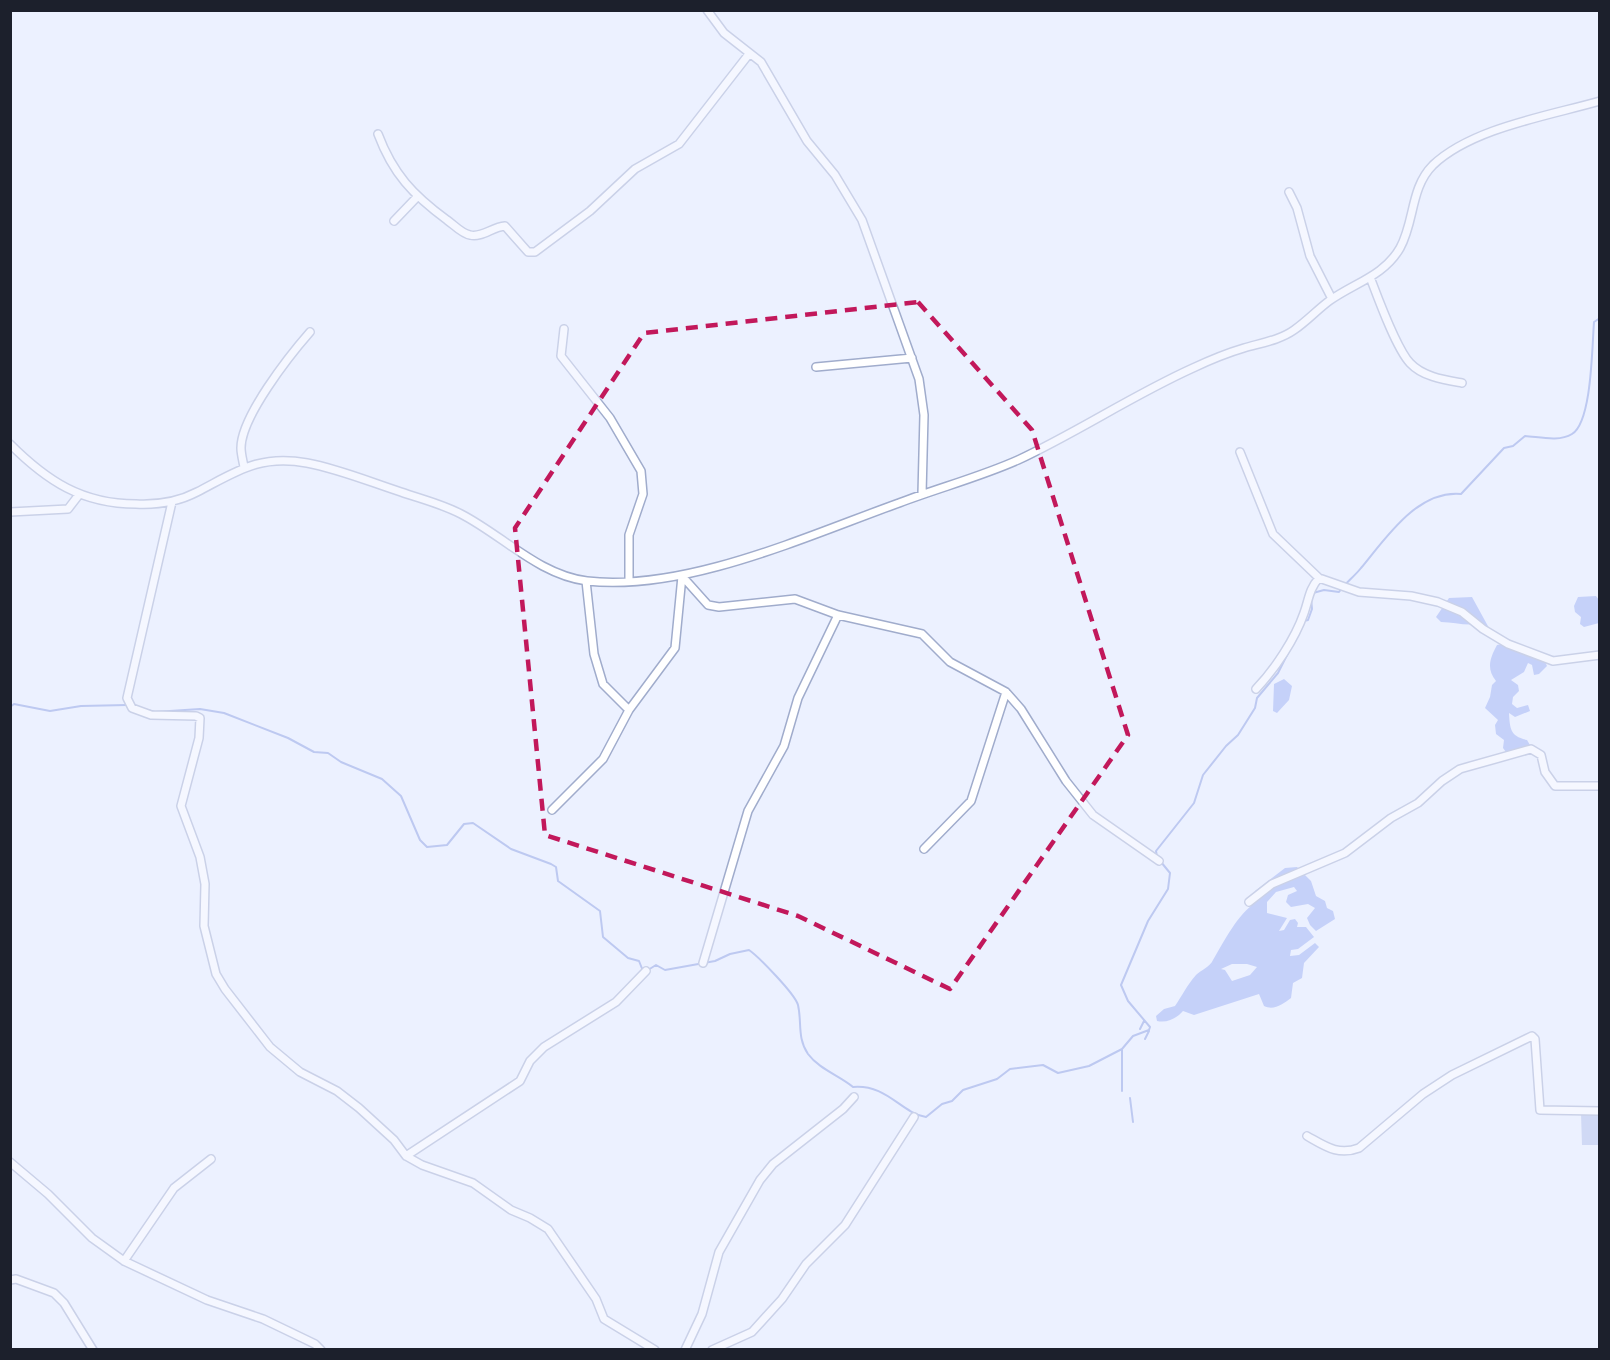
<svg xmlns="http://www.w3.org/2000/svg" width="1610" height="1360" font-family="'Alegreya Sans',sans-serif">
<style>
.green{fill:#aebde8}
.forest{fill:#95acf2;fill-rule:evenodd}
.lines{fill:none;stroke-linecap:round;stroke-linejoin:round}
.stream{stroke:#849adf;stroke-width:2}
.minor-casing{stroke:#a0accc;stroke-width:10}
.minor{stroke:#fff;stroke-width:7}
.marked{fill:none;stroke:#c2185b;stroke-width:4.5;stroke-dasharray:12 8;stroke-linejoin:round}
</style>
<rect width="100%" height="100%" fill="#ecf1ff"/>
<path class="green" d="M1581,1114H1599V1145H1582Z"/>
<path class="forest" d="M1596,596L1599,600V623L1584,627L1580,624L1581,617L1575,612L1574,606L1578,597Z
M1472,597L1489,628L1481,623C1468,627 1455,622 1441,622L1436,617L1449,598Z
M1502,644C1518,646 1541,648 1547,666L1539,674L1534,675L1532,665L1528,663L1524,672L1511,680L1518,685L1519,691L1513,697L1512,704L1517,708L1528,705L1530,711L1515,717L1509,713C1510,729 1510,736 1527,740L1530,745L1523,750L1506,752L1503,748L1504,740L1496,734L1495,725L1498,720L1485,708L1490,697L1492,685L1496,681C1486,669 1490,658 1497,645Z
M1284,679L1292,686L1289,700L1277,713L1273,711L1274,684Z
M1297,867L1311,881L1316,896L1325,901L1327,908L1333,911L1335,919L1316,931L1310,925L1307,918L1315,908L1308,904L1291,907L1286,902L1288,895L1297,891L1294,887L1276,892L1267,902V913L1287,918L1279,931L1284,930L1290,920L1295,919L1298,923L1297,927H1306L1314,937L1298,949L1291,950L1290,956L1299,955L1315,943L1319,947L1304,963L1302,978L1293,983L1291,998C1283,1004 1274,1011 1264,1006L1259,994L1194,1015L1183,1011C1176,1019 1167,1023 1157,1021L1156,1016L1164,1009L1175,1006C1182,996 1187,985 1196,975C1201,970 1210,967 1213,960C1225,940 1237,915 1256,902L1255,891L1285,868ZM1232,964H1247L1257,967L1250,975L1232,981L1225,970L1221,969Z"/>
<g class="lines">
<path class="stream" d="M1313,593L1324,590L1339,592C1345,583 1354,577 1361,568C1386,538 1417,490 1461,494L1504,448L1513,446L1525,436C1540,437 1559,442 1572,434C1592,422 1592,346 1594,322L1600,318
M1304,621L1308,620L1312,609L1311,598
M10,707L14,704L50,711L81,706L127,705
M144,709L155,712L200,709L224,713L288,738L314,752L328,753L341,762L382,779L401,796L420,840L427,847L447,845L464,824L473,823L511,849L551,864L556,867L558,881L600,911L603,937L628,958L639,961L643,971
M1157,857L1156,851L1194,803L1203,775L1226,746L1238,735L1255,708L1257,698L1278,673L1291,647
M648,970L656,965L665,970L715,961L730,954L749,950C759,957 795,994 798,1005C802,1022 797,1038 808,1054C819,1069 840,1076 853,1087C887,1084 901,1113 926,1117L942,1104L952,1101L963,1090L997,1079L1010,1069L1043,1065L1058,1073L1089,1066L1122,1049L1133,1036L1149,1030L1150,1027L1128,1001L1121,985L1148,921L1168,889L1170,873L1161,862
M1140,1029L1144,1021
M1145,1039L1149,1031
M1122,1050V1091
M1130,1098L1133,1122"/>
<defs>
<path id="minor" d="M707,10L724,33L761,62L807,141L835,175L862,220L919,379L924,415L922,494
M378,134C393,174 413,195 447,220C453,224 462,234 470,235C482,238 492,227 505,226L528,252H535L590,211L635,169L679,144L749,54
M1289,192L1297,208L1310,256L1332,299
M394,221L417,197
M1370,277C1378,298 1396,348 1410,363C1423,377 1445,380 1462,383
M564,329L561,356L610,418L641,471L643,494L629,535V581
M816,367L912,358
M10,444C47,481 82,504 136,504C157,505 178,502 197,492C236,472 259,454 307,463C339,469 370,482 401,492C421,499 442,504 461,514C502,535 539,575 587,581C685,592 807,536 899,503C938,488 980,477 1018,460C1078,432 1133,395 1193,368C1210,360 1227,353 1244,348C1261,343 1280,340 1294,330C1307,321 1317,310 1329,301C1354,283 1384,276 1400,248C1415,221 1410,188 1433,165C1472,128 1548,116 1600,101
M1240,452L1273,534L1319,578
M244,467C243,461 241,454 241,448C241,417 289,356 310,332
M172,502L127,698L132,708L151,715L196,716L200,718L199,738L181,806L200,857L205,884L204,926L216,974L225,989L270,1047L300,1072L337,1091L359,1108L394,1140L406,1156L422,1165L473,1183L511,1210L530,1218L548,1229L596,1299L604,1319L655,1350
M10,512L68,509L78,496
M586,581L594,654L603,684L629,710
M1256,689C1275,669 1295,639 1304,613C1309,599 1309,589 1319,578L1359,592L1411,596L1438,602L1462,612L1483,629L1508,644L1553,661L1600,655
M552,810L603,759L629,710L675,648L682,576L708,605L719,607L795,599L838,615L922,634L950,662L1006,692L1021,709L1066,781L1093,815L1159,861
M924,849L971,801L1006,692
M1249,902L1272,884L1345,853L1391,818L1418,803L1442,781L1460,769L1531,749L1541,755L1545,772L1555,786H1600
M703,963L748,811L784,746L798,698L838,615
M1307,1136C1325,1146 1338,1156 1359,1148L1423,1094L1452,1075L1532,1036L1535,1039L1540,1110L1600,1111
M406,1156L520,1081L530,1061L544,1047L616,1002L646,971
M10,1162L48,1194L92,1238L124,1261L207,1300L263,1319L315,1344L321,1350
M124,1261L174,1188L211,1159
M10,1280L16,1279L54,1293L64,1303L93,1350
M685,1350L702,1314L719,1252L760,1180L773,1164L843,1109L854,1097
M712,1350L752,1332L782,1299L806,1264L845,1225L914,1117"/>
</defs>
<use href="#minor" class="minor-casing"/>
<use href="#minor" class="minor"/>
</g>
<path d="M0 0H1610V1360H0ZM918,302L1032,430L1128,735L950,989L798,916L545,835L515,528L644,333Z" fill="#ecf1ff" fill-opacity=".55" fill-rule="evenodd"/>
<path class="marked" d="M918,302L1032,430L1128,735L950,989L798,916L545,835L515,528L644,333Z"/>
<rect width="1610" height="1360" fill="none" stroke="#1c202c" stroke-width="24"/>
</svg>
